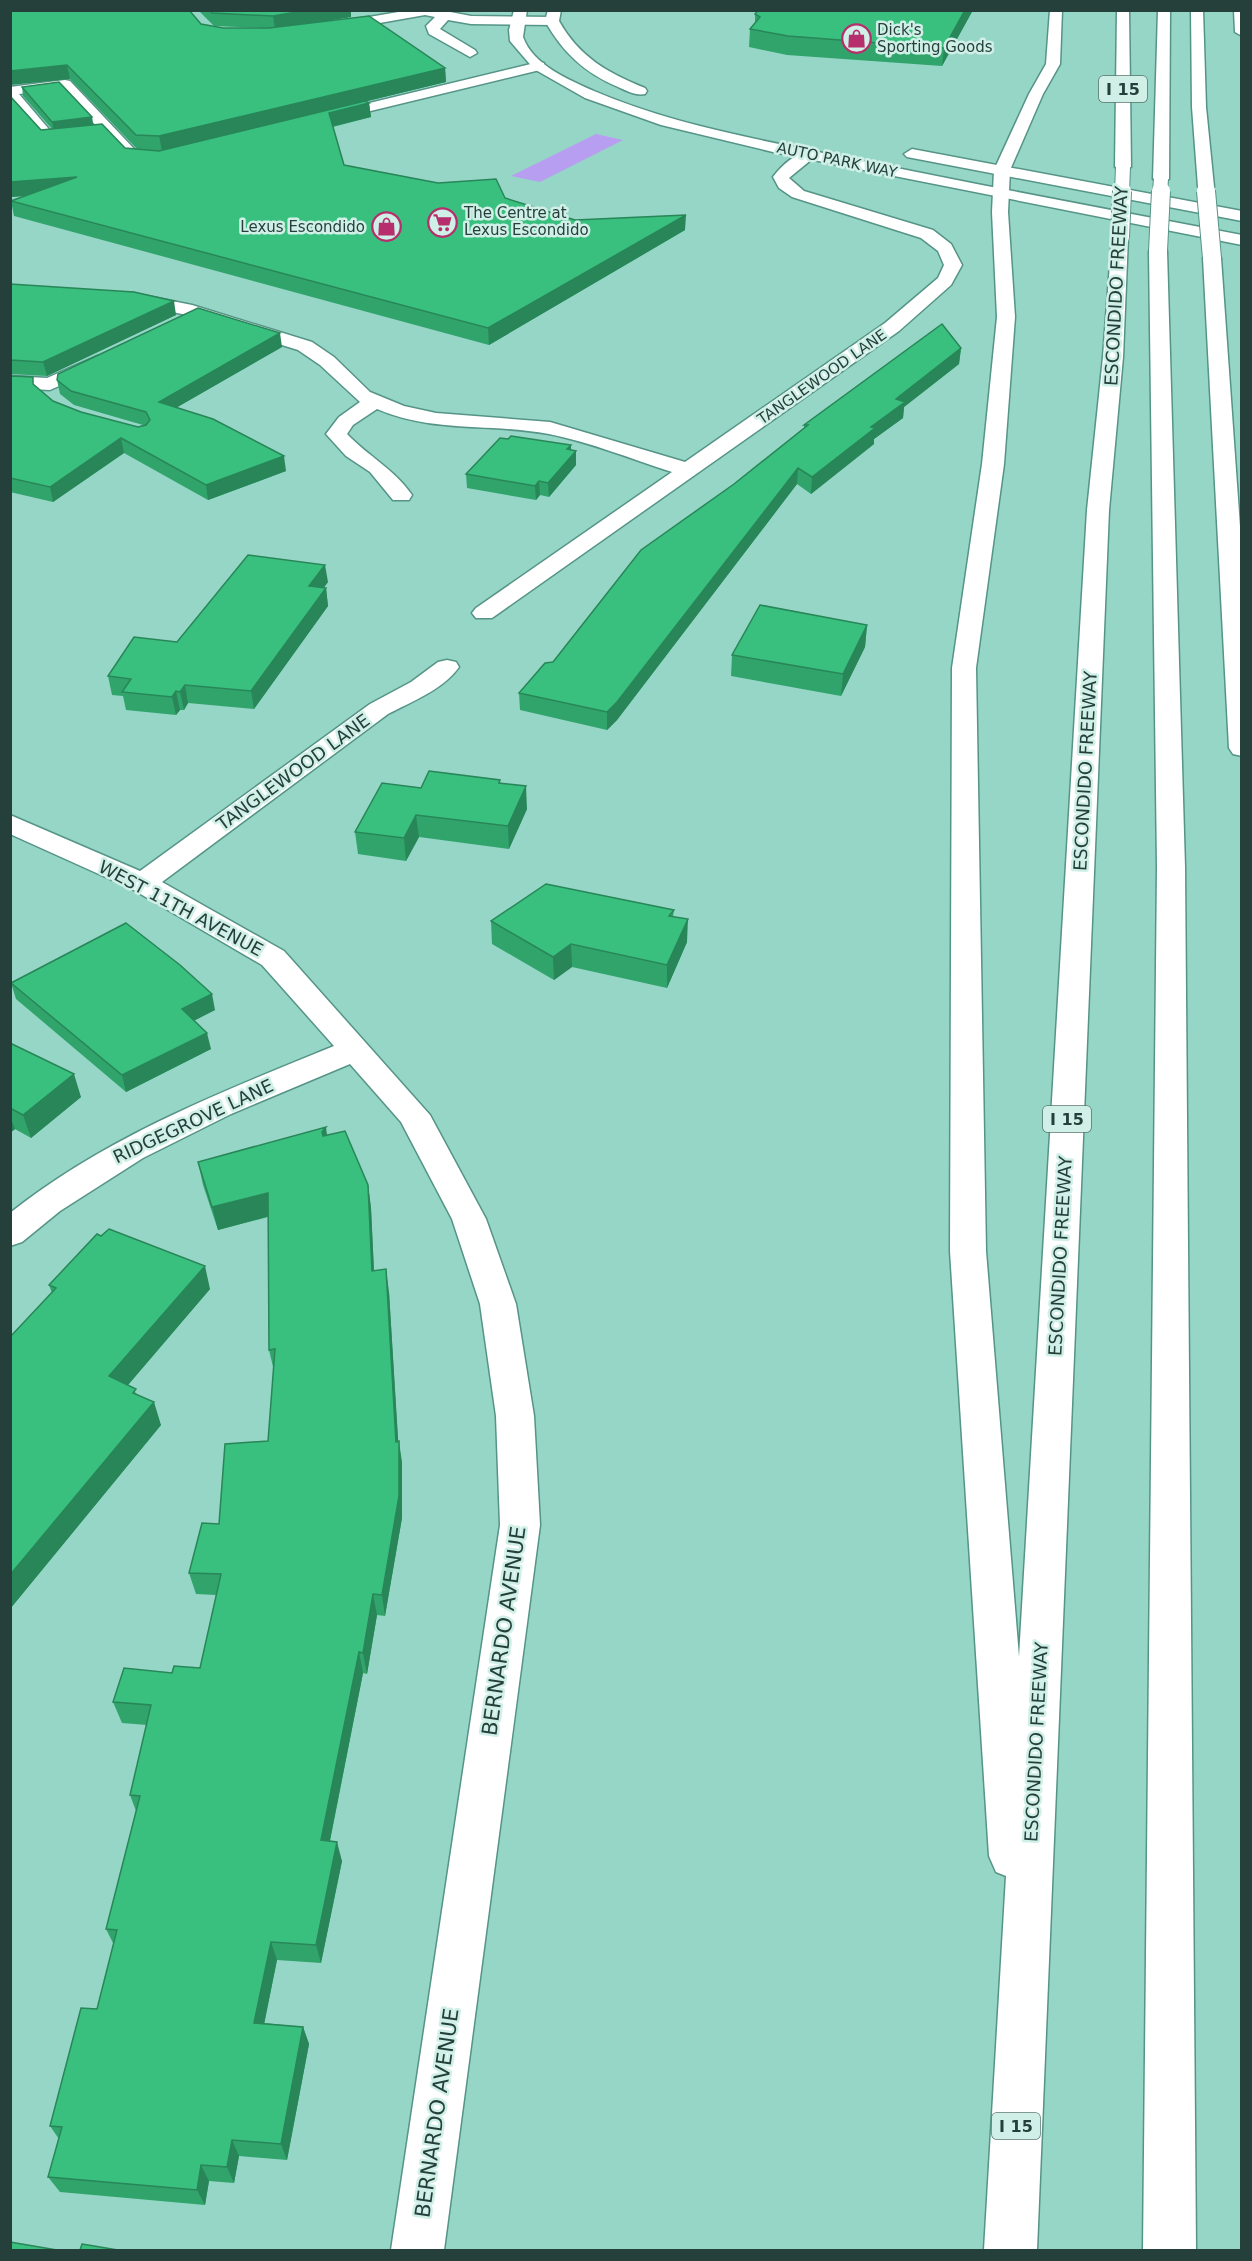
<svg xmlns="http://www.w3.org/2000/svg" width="1252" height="2261" font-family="'DejaVu Sans',sans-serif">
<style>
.water{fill:#b79ef1}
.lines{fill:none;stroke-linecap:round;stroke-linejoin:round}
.minor-casing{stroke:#559486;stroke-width:3}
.major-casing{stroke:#559486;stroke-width:3}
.highway-casing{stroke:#559486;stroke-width:3}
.minor{fill:#fff;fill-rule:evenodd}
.major{fill:#fff;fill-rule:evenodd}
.highway{fill:#fff;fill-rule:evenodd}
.highway-bridge-far1-casing{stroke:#559486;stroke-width:16;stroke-linecap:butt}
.highway-bridge-casing{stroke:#559486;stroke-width:20;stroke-linecap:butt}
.highway-bridge-far1{stroke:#fff;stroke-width:14}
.highway-bridge{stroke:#fff;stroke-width:18}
.wall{fill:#31a46c}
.shaded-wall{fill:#288658}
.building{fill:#39bf7e;stroke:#288658;stroke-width:1.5}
.labels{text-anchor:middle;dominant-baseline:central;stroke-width:5;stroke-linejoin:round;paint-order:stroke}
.far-poi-label{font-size:15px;fill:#25403a;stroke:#d0f0e7;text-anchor:start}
.far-street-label{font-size:15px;fill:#25403a;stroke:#d0f0e7}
.shield{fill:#d0f0e7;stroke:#58756e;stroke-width:1.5}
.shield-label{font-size:16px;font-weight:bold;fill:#25403a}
.street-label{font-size:18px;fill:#25403a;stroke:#d0f0e7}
.near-street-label{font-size:21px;fill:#25403a;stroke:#d0f0e7}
</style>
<rect width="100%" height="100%" fill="#96d6c7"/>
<path class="water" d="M596,134L623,140L540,182L511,176Z"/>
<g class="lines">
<defs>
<path id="minor" d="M410,10H440L471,16L552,17L559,21L552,25L471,24L448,20L440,29L475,50L477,53L470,57L429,34L426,26L435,17L425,15L334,31L327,27L334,23Z
M539,62L544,63V69L325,122L318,118L320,115Z
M65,80L70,81L137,152L154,154L157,157L154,160H128L62,89L19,94L53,134L76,130L84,135L76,140L44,142L10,103V87Z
M809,150L817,155L789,178L804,191L933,230L951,244L962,265L951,285L899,331L492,618H476L472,613L476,608L672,472C631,459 590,442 549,434C491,423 432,433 377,409L353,425L347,434C368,456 394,469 412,495L409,500H393L370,472L346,456L326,434L339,417L360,402L320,365L298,350L182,314L126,302L123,298L132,293L192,305L312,342L334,357L370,392L404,406L436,413L550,422L685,462L885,323L938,278L944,265L938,251L921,238L792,197L779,188L773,177C782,165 795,154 809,150Z
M97,356L104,358L107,362L104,366L50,390L10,388V376L47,378Z
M447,660L456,662L459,667C444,689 411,702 388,714L162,882L284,951L430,1115L486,1219L516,1304L534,1416L540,1525L444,2250H391L500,1525L496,1416L480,1304L452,1219L401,1122L350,1064L231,1114L143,1158L60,1211L22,1242L10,1246V1213C107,1136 221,1092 334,1046L262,965L132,889L10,834V815L140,871L370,704L411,682L438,662Z"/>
<path id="major" d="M514,10H527L523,37C533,65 569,80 594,91C676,126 766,141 853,159C982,186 1112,210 1242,235V245L773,152L661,125L585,98L534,69L510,41L509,30Z
M548,10H561L559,21C579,57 608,73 645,88L647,91L645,94C636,96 627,91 618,87C585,73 563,53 545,21Z
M912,149L1242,211V221L907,157L904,154Z"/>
<path id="highway" d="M1050,10H1062L1060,64L1043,94L1010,170L1008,212L1015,317L1004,464L976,668L986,1251L1019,1657L1087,510L1103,357L1112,237L1120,232L1128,237L1123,357L1109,510L1037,2250H984L1006,1876L996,1872L989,1856L950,1251L952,668L982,464L997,317L992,212L994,170L1029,94L1046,64Z
M1117,10H1129L1131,167L1123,172L1115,167Z
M1158,10H1170L1169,179L1161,184L1153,179Z
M1191,10H1203L1206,107L1214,187L1206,192L1198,187L1192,107Z
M1234,10H1242V36L1235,32Z
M1158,246L1167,251L1185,867L1196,2250H1143L1157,867L1149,251Z
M1212,253L1221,258L1242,555V756L1233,754L1229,748L1203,258Z"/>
</defs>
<use href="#minor" class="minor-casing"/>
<use href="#major" class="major-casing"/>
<use href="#highway" class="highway-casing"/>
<use href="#minor" class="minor"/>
<use href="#major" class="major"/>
<use href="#highway" class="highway"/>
<defs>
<path id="highway-bridge-far1" d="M1206,187V192
M1122,192L1123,167
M1160,192L1161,179"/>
<path id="highway-bridge" d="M1206,191L1212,258
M1120,237L1122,191
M1158,251L1161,191"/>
</defs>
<use href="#highway-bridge-far1" class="highway-bridge-far1-casing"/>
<use href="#highway-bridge" class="highway-bridge-casing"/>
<use href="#highway-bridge-far1" class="highway-bridge-far1"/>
<use href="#highway-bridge" class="highway-bridge"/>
</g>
<path class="wall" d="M10,10L201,24L223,28H264L214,26L198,10H351V17L318,22L445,68L446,82L366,101L369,103L371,117L333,127L344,165L505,198L575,220L685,230L489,345L14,216L11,201L26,196L10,197V96L41,130L52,129L23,96L22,87L92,117L93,125L125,148L137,149L70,79Z
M973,10L942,66L787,55L749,47L750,29L755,23V14Z
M10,284L176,315L47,376L10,374Z
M282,347L177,407L286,471L208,500L124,453L53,502L10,492V376L35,386L53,401L81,412L138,427L143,425L74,405L60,394L57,380Z
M961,348L959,364L904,407L903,418L874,439V444L811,494L797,484L617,720L607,730L520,710L519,693L553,662L734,484L804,428V425Z
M571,450L576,451V465L549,497L540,495L536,500L467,488L466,474Z
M328,582L323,588H326L328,606L254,709L188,703L184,710H180L176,715L126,710L123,696L112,695L108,676L177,642Z
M867,625L865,647L841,696L731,676L732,655Z
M500,780V783L527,809L509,849L419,837L406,861L358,854L355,832L421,788Z
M674,910L673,917L687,942L667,988L572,967L554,980L492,944L491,921Z
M11,983L215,1010L194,1020L211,1049L126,1092L16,999Z
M10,1043L81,1097L31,1138L15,1129L10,1133Z
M327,1136L368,1185L371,1208L374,1271L389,1292L398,1441L402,1463V1518L385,1616L377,1615L367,1674L363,1673L330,1841L342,1861L321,1963L277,1960L264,2023L303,2027L309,2044L287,2160L239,2156L234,2183L209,2181L205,2205L60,2192L48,2177L59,2139L50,2126L97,2009L114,1945L106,1929L136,1811L130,1795L147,1725L122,1723L113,1702L172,1673L200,1668L216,1595L196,1594L189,1573L268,1441L274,1371L269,1350L268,1217L218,1230L203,1185L198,1162Z
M49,1285L210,1289L128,1385L138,1395L161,1425L10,1609V1337L52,1293Z"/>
<path class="shaded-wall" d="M308,10H351V17L275,29L273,16Z
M965,10H973L942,66L944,48Z
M67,65L70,79L10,85V71Z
M445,68L446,82L162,151L159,136Z
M369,103L371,117L330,127L329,113Z
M92,117L93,126L54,132L52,122Z
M77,177L80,192L10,197V182Z
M686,215L685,230L489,345L488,328Z
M174,301L176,315L47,376L43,362Z
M280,333L282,347L162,416L159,402Z
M961,348L959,364L904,407L903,418L874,439V444L811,494L812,477L871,427L896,399Z
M121,438L124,453L53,502L50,487Z
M571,445V456L576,451V465L549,497L548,483L567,449Z
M284,456L286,471L208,500L206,485Z
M798,468L797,484L617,720L607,730V712Z
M539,481L540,495L536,500L535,486Z
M325,565L328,582L312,604L309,586Z
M326,588L328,606L254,709L251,691Z
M867,625L865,647L841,696L843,674Z
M185,685L188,703L184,710L180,692Z
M176,691L180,710L176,715L172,697Z
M526,786L527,809L509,849L508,826Z
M416,815L419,837L406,861L404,838Z
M688,919L687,942L667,988V965Z
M571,944L572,967L554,980L553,957Z
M212,994L215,1010L186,1025L182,1009Z
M207,1033L211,1049L126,1092L122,1075Z
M74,1074L81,1097L31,1138L23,1115Z
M10,1116L15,1129L10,1133Z
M326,1127L329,1150L322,1132Z
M368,1185L371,1208L375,1293L372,1271Z
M268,1193L273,1215L218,1230L212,1207Z
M205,1266L210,1289L116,1399L109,1376Z
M386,1269L389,1292L399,1454V1441L402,1463V1518L385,1616L382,1595L396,1442Z
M154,1402L161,1425L10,1609V1575Z
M373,1594L377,1615L367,1674L363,1653Z
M359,1652L363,1673L326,1860L321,1840Z
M337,1842L342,1861L321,1963L316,1945Z
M271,1942L277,1960L261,2040L254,2023Z
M303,2027L309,2044L287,2160L281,2144Z
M232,2140L239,2156L234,2183L227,2167Z
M201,2165L209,2181L205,2205L197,2190Z"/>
<path class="building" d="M10,10H189L201,24L223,28H269L369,16L445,68L159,136L136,135L67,65L10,71Z
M210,10H308L273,16L212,13Z
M758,10H965L944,48L788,36L750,29L760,17L755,14Z
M59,82L92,117L52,122L22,87Z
M10,96L41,130L102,124L125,148L159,151L365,101L369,103L329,113L344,165L438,183L496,179L505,198L575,220L686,215L488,328L11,201L77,177L10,182Z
M10,284L134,292L174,301L43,362L10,360Z
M198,308L280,333L159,402L213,419L284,456L206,485L121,438L50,487L10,478V376L33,377V384L53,401L81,412L138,427L146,425L150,420L146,412L71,391L57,380L58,374Z
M942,324L961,348L896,399L905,402L871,427L875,428L812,477L798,468L617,702L607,712L519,693L545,663L553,662L641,550L734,484L808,425H804Z
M511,436L571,445L567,449L576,451L548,483L539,481L535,486L466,474L500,438L508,439Z
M248,555L325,565L309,586L326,588L251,691L185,685L180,692L176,691L172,697L122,692L131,679L108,676L134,637L177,642Z
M760,605L867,625L843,674L732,655Z
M429,771L500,780L499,783L526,786L508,826L416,815L404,838L355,832L382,783L421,788Z
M546,884L674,910L669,916L688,919L667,965L571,944L553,957L491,921Z
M126,923L180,965L212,994L182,1009L207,1033L122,1075L11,983Z
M10,1043L74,1074L23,1115L10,1108Z
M326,1127L322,1132L323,1136L345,1131L368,1185L372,1271L386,1269L396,1442L399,1441V1496L382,1595L373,1594L363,1653L359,1652L321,1840L337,1842L316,1945L271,1942L254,2023L303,2027L281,2144L232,2140L227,2167L201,2165L197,2190L48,2177L62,2127L50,2126L81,2008L97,2009L117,1930L106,1929L140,1796L130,1795L151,1705L113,1702L124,1668L172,1673L174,1666L200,1668L221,1574L189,1573L202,1523L219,1524L225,1444L268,1441L275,1349L269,1350L268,1193L212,1207L198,1162Z
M109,1229L205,1266L109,1376L136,1389L133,1393L154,1402L10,1575V1337L56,1288L49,1285L97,1234L101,1236Z
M10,2242L57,2250H10Z
M82,2244L118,2250H80Z"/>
<defs>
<symbol id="shop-ring" viewBox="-11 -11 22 22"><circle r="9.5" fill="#d0f0e7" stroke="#b62e6c" stroke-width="1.5"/><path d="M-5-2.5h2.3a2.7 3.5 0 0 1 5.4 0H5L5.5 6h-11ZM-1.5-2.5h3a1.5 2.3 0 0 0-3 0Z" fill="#b62e6c"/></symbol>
<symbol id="supermarket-ring" viewBox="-11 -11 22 22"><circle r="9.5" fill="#d0f0e7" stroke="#b62e6c" stroke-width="1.5"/><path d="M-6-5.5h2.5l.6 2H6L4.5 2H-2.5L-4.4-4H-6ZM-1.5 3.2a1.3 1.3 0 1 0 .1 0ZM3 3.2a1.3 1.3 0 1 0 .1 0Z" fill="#b62e6c"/></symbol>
</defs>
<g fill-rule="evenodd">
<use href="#shop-ring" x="840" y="22" width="33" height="33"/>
<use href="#supermarket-ring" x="426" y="206" width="33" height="33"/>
<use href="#shop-ring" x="370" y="210" width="33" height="33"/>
</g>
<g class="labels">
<g class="far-poi-label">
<text x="877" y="30">Dick's<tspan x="877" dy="17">Sporting Goods</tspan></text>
<text x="464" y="213">The Centre at<tspan x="464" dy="17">Lexus Escondido</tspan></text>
<text x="365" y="227" text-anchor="end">Lexus Escondido</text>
</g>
<g class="far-street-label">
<text transform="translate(837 160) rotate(12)">AUTO PARK WAY</text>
<text transform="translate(822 377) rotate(-35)">TANGLEWOOD LANE</text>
</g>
<g class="shield">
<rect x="1099" y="76" width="48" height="26" rx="4.5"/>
<rect x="1043" y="1106" width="48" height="26" rx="4.5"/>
<rect x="992" y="2113" width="48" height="26" rx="4.5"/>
</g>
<g class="shield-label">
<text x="1123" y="89">I 15</text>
<text x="1067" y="1119">I 15</text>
<text x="1016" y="2126">I 15</text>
</g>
<g class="street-label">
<text transform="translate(1116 286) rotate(-87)">ESCONDIDO FREEWAY</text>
<text transform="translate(1085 771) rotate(-87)">ESCONDIDO FREEWAY</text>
<text transform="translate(293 772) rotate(-36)">TANGLEWOOD LANE</text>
<text transform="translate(181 908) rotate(28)">WEST 11TH AVENUE</text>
<text transform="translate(193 1121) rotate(-25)">RIDGEGROVE LANE</text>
<text transform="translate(1060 1256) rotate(-87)">ESCONDIDO FREEWAY</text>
<text transform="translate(1036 1742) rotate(-87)">ESCONDIDO FREEWAY</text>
</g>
<g class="near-street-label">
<text transform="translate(504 1631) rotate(-82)">BERNARDO AVENUE</text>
<text transform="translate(437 2113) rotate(-82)">BERNARDO AVENUE</text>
</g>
</g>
<rect width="1252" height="2261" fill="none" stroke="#25403a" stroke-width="24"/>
</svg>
